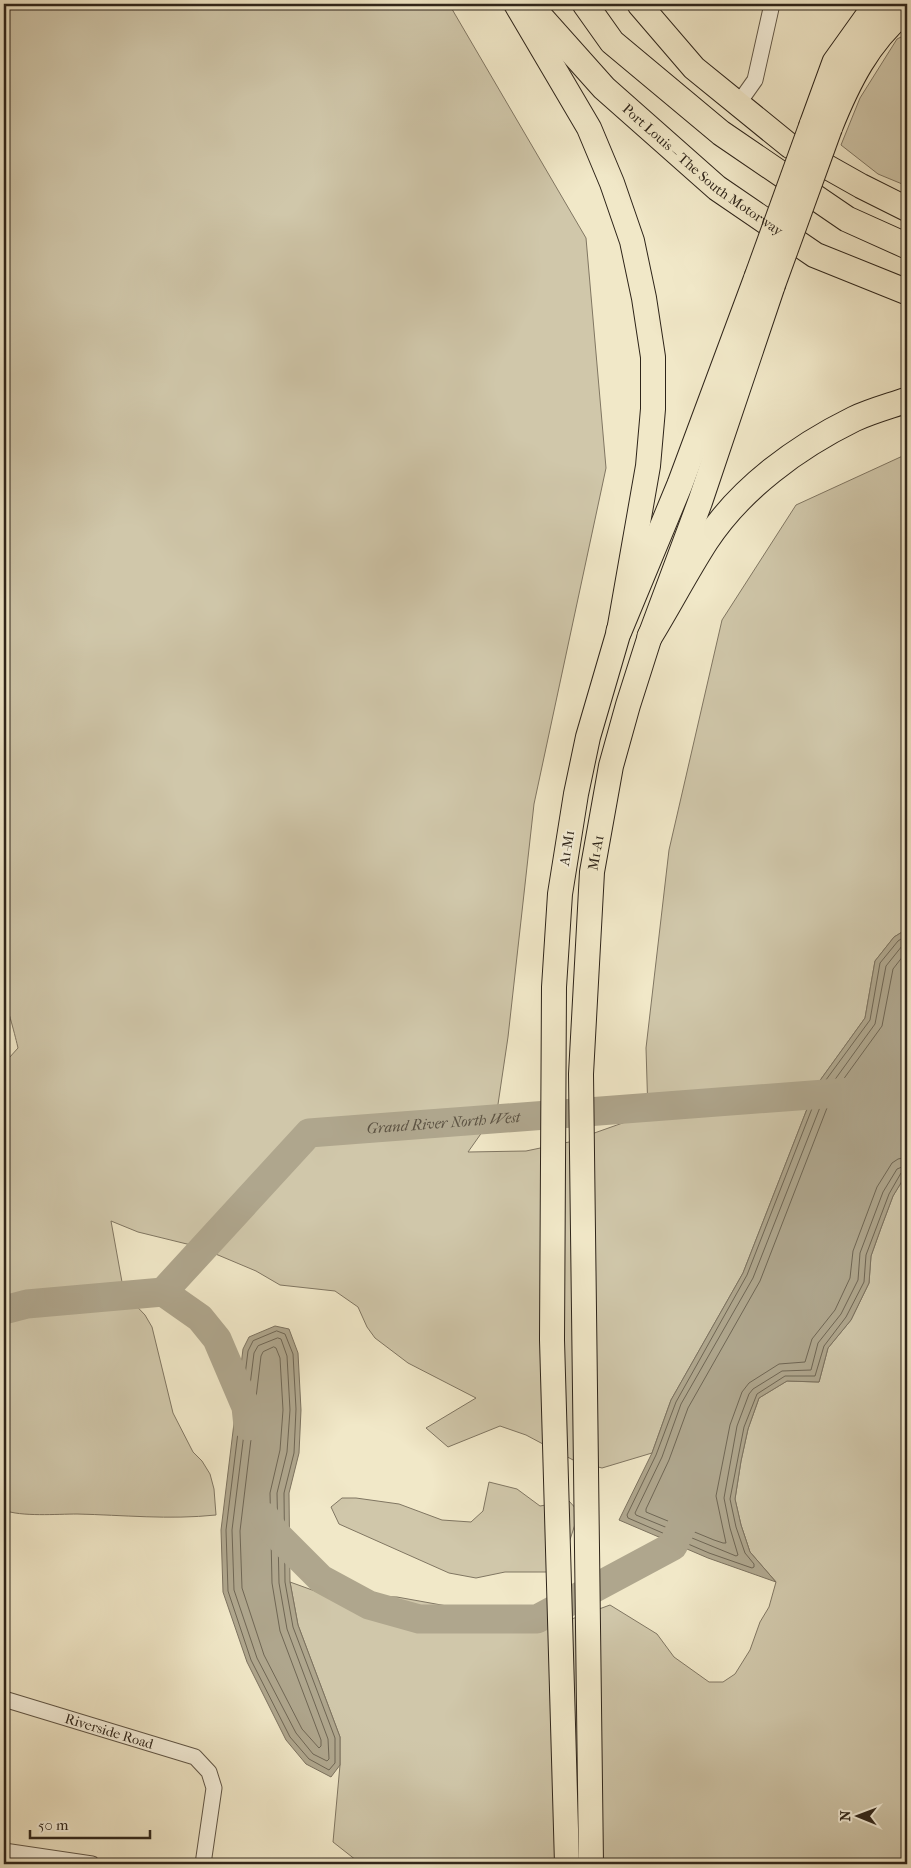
<svg xmlns="http://www.w3.org/2000/svg" width="911" height="1868" font-family="'IM FELL French Canon',serif">
<style>
.green{fill:#d0c7aa;stroke:#807662}
.water{fill:#afa68d;stroke:#7c725f}
.lines{fill:none;stroke-linecap:round;stroke-linejoin:round}
.shore{stroke:#6f6654;stroke-width:1}
.river{stroke:#afa68d;stroke-width:29}
.minor-casing{stroke:#605646;stroke-width:17}
.primary-casing{stroke:#2f251a;stroke-width:26}
.trunk-casing{stroke:#2f251a;stroke-width:27}
.minor{stroke:#f6f0db;stroke-width:15}
.primary{stroke:#f1e8c8;stroke-width:24}
.trunk{stroke:#f1e8c8;stroke-width:25}
.primary-bridge-casing{stroke:#2f251a;stroke-width:26;stroke-linecap:butt}
.trunk-bridge-casing{stroke:#2f251a;stroke-width:27;stroke-linecap:butt}
.primary-bridge{stroke:#f1e8c8;stroke-width:24}
.trunk-bridge{stroke:#f1e8c8;stroke-width:25}
.labels{text-anchor:middle;dominant-baseline:central;stroke-width:4;stroke-linejoin:round;paint-order:stroke}
.street-label{font-size:14px;fill:#2f251a;stroke:#f6f0db}
.water-label{font-size:15px;font-style:italic;fill:#5c5242;stroke:#f6f0db}
</style>
<rect width="100%" height="100%" fill="#f1e8c8"/>
<filter id="stains"><feTurbulence type="fractalNoise" baseFrequency=".004" numOctaves="4"/><feColorMatrix values="0 0 0 0 .2 0 0 0 0 .09 0 0 0 0 .02 0 0 0 .5 -.17"/></filter>
<radialGradient id="worn" r=".72"><stop offset=".6" stop-color="#630" stop-opacity="0"/><stop offset="1" stop-color="#630" stop-opacity=".3"/></radialGradient>
<path class="green" d="M4,4H449L586,238L606,468L534,804L508,1037L497,1111L468,1152L526,1151L569,1142L648,1114L646,1048L669,850L722,620L796,505L907,454V929L894,937L875,961L865,1018L816,1086L743,1273L671,1400L652,1453L602,1468L575,1461L526,1435L500,1426L448,1447L426,1428L476,1398L408,1363L375,1338L367,1327L358,1307L335,1291L280,1285L256,1271L218,1255L191,1245L138,1232L111,1221L124,1293L145,1315L152,1327L173,1413L193,1452L202,1461L210,1474L214,1489L216,1515C169,1520 123,1515 77,1514C58,1514 20,1517 4,1510V1060L9,1058L18,1048C16,1039 7,1004 4,1000Z
M907,34V186L878,174L841,145L860,98L897,39Z
M907,1173V1864H696L694,1863L687,1864H361L333,1842L340,1765V1737L298,1625L290,1582L326,1595L397,1597L458,1608L516,1628L558,1624L610,1605L657,1634L674,1657L709,1682H723L735,1674L750,1650L760,1622L769,1607L776,1582L750,1552L741,1525L735,1499L741,1461L748,1429L759,1398L787,1381L819,1382L828,1348L851,1320L869,1283L871,1256L881,1228L893,1196Z
M489,1482L517,1489L540,1506L569,1501L579,1512L566,1552L548,1572H505L476,1578L449,1573L339,1524L331,1507L342,1498H356L399,1504L442,1520L471,1522L483,1511Z"/>
<path class="water" d="M907,929V1173L893,1196L881,1228L871,1256L869,1283L851,1320L828,1348L819,1382L787,1381L759,1398L748,1429L741,1461L735,1499L741,1525L750,1552L776,1582L708,1558L619,1520L652,1453L671,1400L743,1273L816,1086L865,1018L875,961L894,937Z
M275,1326L289,1329L298,1353L301,1410L299,1453L289,1493L290,1582L298,1625L340,1737V1765L331,1777L306,1764L286,1740L247,1662L223,1592L221,1530L243,1349L249,1337Z"/>
<g class="lines">
<path class="shore" d="M907,935L898,941L880,963L870,1020L820,1088L747,1275L676,1402L656,1455L627,1515L628,1518L709,1553L752,1568L754,1567V1564L745,1553L736,1527L730,1499L744,1427L757,1394L785,1376H815L824,1346L846,1317L864,1282L866,1255L889,1194L901,1173L907,1171
M907,942L902,946L886,966L875,1024L826,1092L753,1278L681,1404L662,1457L635,1513L636,1515L736,1556L738,1555L730,1528L724,1498L737,1426L749,1394L753,1389L782,1371L811,1370L818,1343L841,1314L858,1280L860,1253L883,1192L897,1169L907,1165
M907,951L893,969L882,1026L832,1095L760,1281L688,1408L669,1460L646,1509V1512L714,1540L723,1543H726L716,1496L730,1425L742,1392L749,1383L779,1364L805,1362L812,1339L835,1310L850,1278L853,1251L877,1187L892,1163L898,1159L907,1157
M277,1331L285,1334L293,1354L296,1409L294,1453L284,1493L285,1582L293,1627L335,1738V1763L329,1770L309,1759L290,1737L251,1660L228,1591L226,1530L248,1351L253,1341Z
M278,1338L281,1339L287,1356L290,1410L287,1452L277,1493L279,1583L287,1629L328,1739L329,1759L327,1761L313,1754L296,1733L257,1658L234,1590L232,1530L254,1353L258,1346Z
M274,1347L276,1348L280,1358L283,1410L280,1450L270,1493L272,1583L280,1631L321,1740V1746L319,1748L302,1729L264,1655L242,1588L240,1531L261,1356L263,1352Z"/>
<g class="river">
<path d="M163,1292L200,1318L217,1339L246,1407L248,1426"/>
<path id="s1" d="M4,1310L27,1304L163,1292L309,1133L851,1092"/>
<path d="M265,1517L275,1533L321,1579L369,1605L419,1619H537L673,1546L689,1509"/>
</g>
<defs>
<g id="minor">
<path d="M738,104L755,80L772,4"/>
<path id="s2" d="M4,1699L195,1757L209,1772L214,1788L203,1864"/>
<path d="M4,1851L92,1864"/>
</g>
<g id="primary">
<path d="M516,4L589,128L612,183L632,241L644,298L653,357V409L648,466L619,631L588,737L576,794L560,894L554,987L552,1340L567,1864"/>
<path d="M639,4L694,68L790,146L861,186L907,209"/>
<path d="M830,128C848,83 869,40 907,10"/>
<path id="s3" d="M591,1864L581,1074L592,872L611,766L628,705L650,636L700,502L773,285"/>
</g>
<g id="trunk">
<path id="s4" d="M529,4L604,88L717,188L815,255L907,292"/>
<path d="M585,4L612,42L721,133L847,219L907,246"/>
<path d="M812,125L835,62L870,13L879,4"/>
<path d="M619,631L680,484L757,277"/>
<path d="M650,636C669,605 686,572 706,541C741,488 797,447 854,419C871,411 890,406 907,400"/>
</g>
</defs>
<use href="#minor" class="minor-casing"/>
<use href="#primary" class="primary-casing"/>
<use href="#trunk" class="trunk-casing"/>
<use href="#minor" class="minor"/>
<use href="#primary" class="primary"/>
<use href="#trunk" class="trunk"/>
<defs>
<path id="primary-bridge" d="M773,285L830,128"/>
<path id="trunk-bridge" d="M757,277L812,125"/>
</defs>
<use href="#primary-bridge" class="primary-bridge-casing"/>
<use href="#trunk-bridge" class="trunk-bridge-casing"/>
<use href="#primary-bridge" class="primary-bridge"/>
<use href="#trunk-bridge" class="trunk-bridge"/>
</g>
<g class="labels">
<g class="street-label">
<text stroke="none"><textPath href="#s4" startOffset="241">Port Louis – The South Motorway</textPath></text>
<text transform="translate(567 848) rotate(-81)">A1-M1</text>
<text stroke="none"><textPath href="#s3" startOffset="1012">M1-A1</textPath></text>
<text stroke="none"><textPath href="#s2" startOffset="110">Riverside Road</textPath></text>
</g>
<g class="water-label">
<text stroke="none"><textPath href="#s1" startOffset="511">Grand River North West</textPath></text>
</g>
</g>
<rect width="911" height="1868" fill="none" stroke="#f1e8c8" stroke-width="20"/>
<rect x="5" y="5" width="901" height="1858" fill="none" stroke="#2f251a" stroke-width="2.5"/>
<rect x="10" y="10" width="891" height="1848" fill="none" stroke="#2f251a"/>
<g transform="translate(858 1816) rotate(271)" stroke="#f6f0db" stroke-width="4" paint-order="stroke">
<path d="M0-4L9 19L0 12L-9 19Z" fill="#2f251a"/>
<text y="-8" font-size="14" font-weight="bold" text-anchor="middle" fill="#2f251a">N</text>
</g>
<path d="M30 1830v8h120v-8" fill="none" stroke="#2f251a" stroke-width="2.5"/>
<text x="38" y="1830" font-size="15" fill="#2f251a" stroke="#f6f0db" stroke-width="4" paint-order="stroke">50 m</text>
<rect width="100%" height="100%" filter="url(#stains)"/>
<rect width="100%" height="100%" fill="url(#worn)"/>
</svg>
